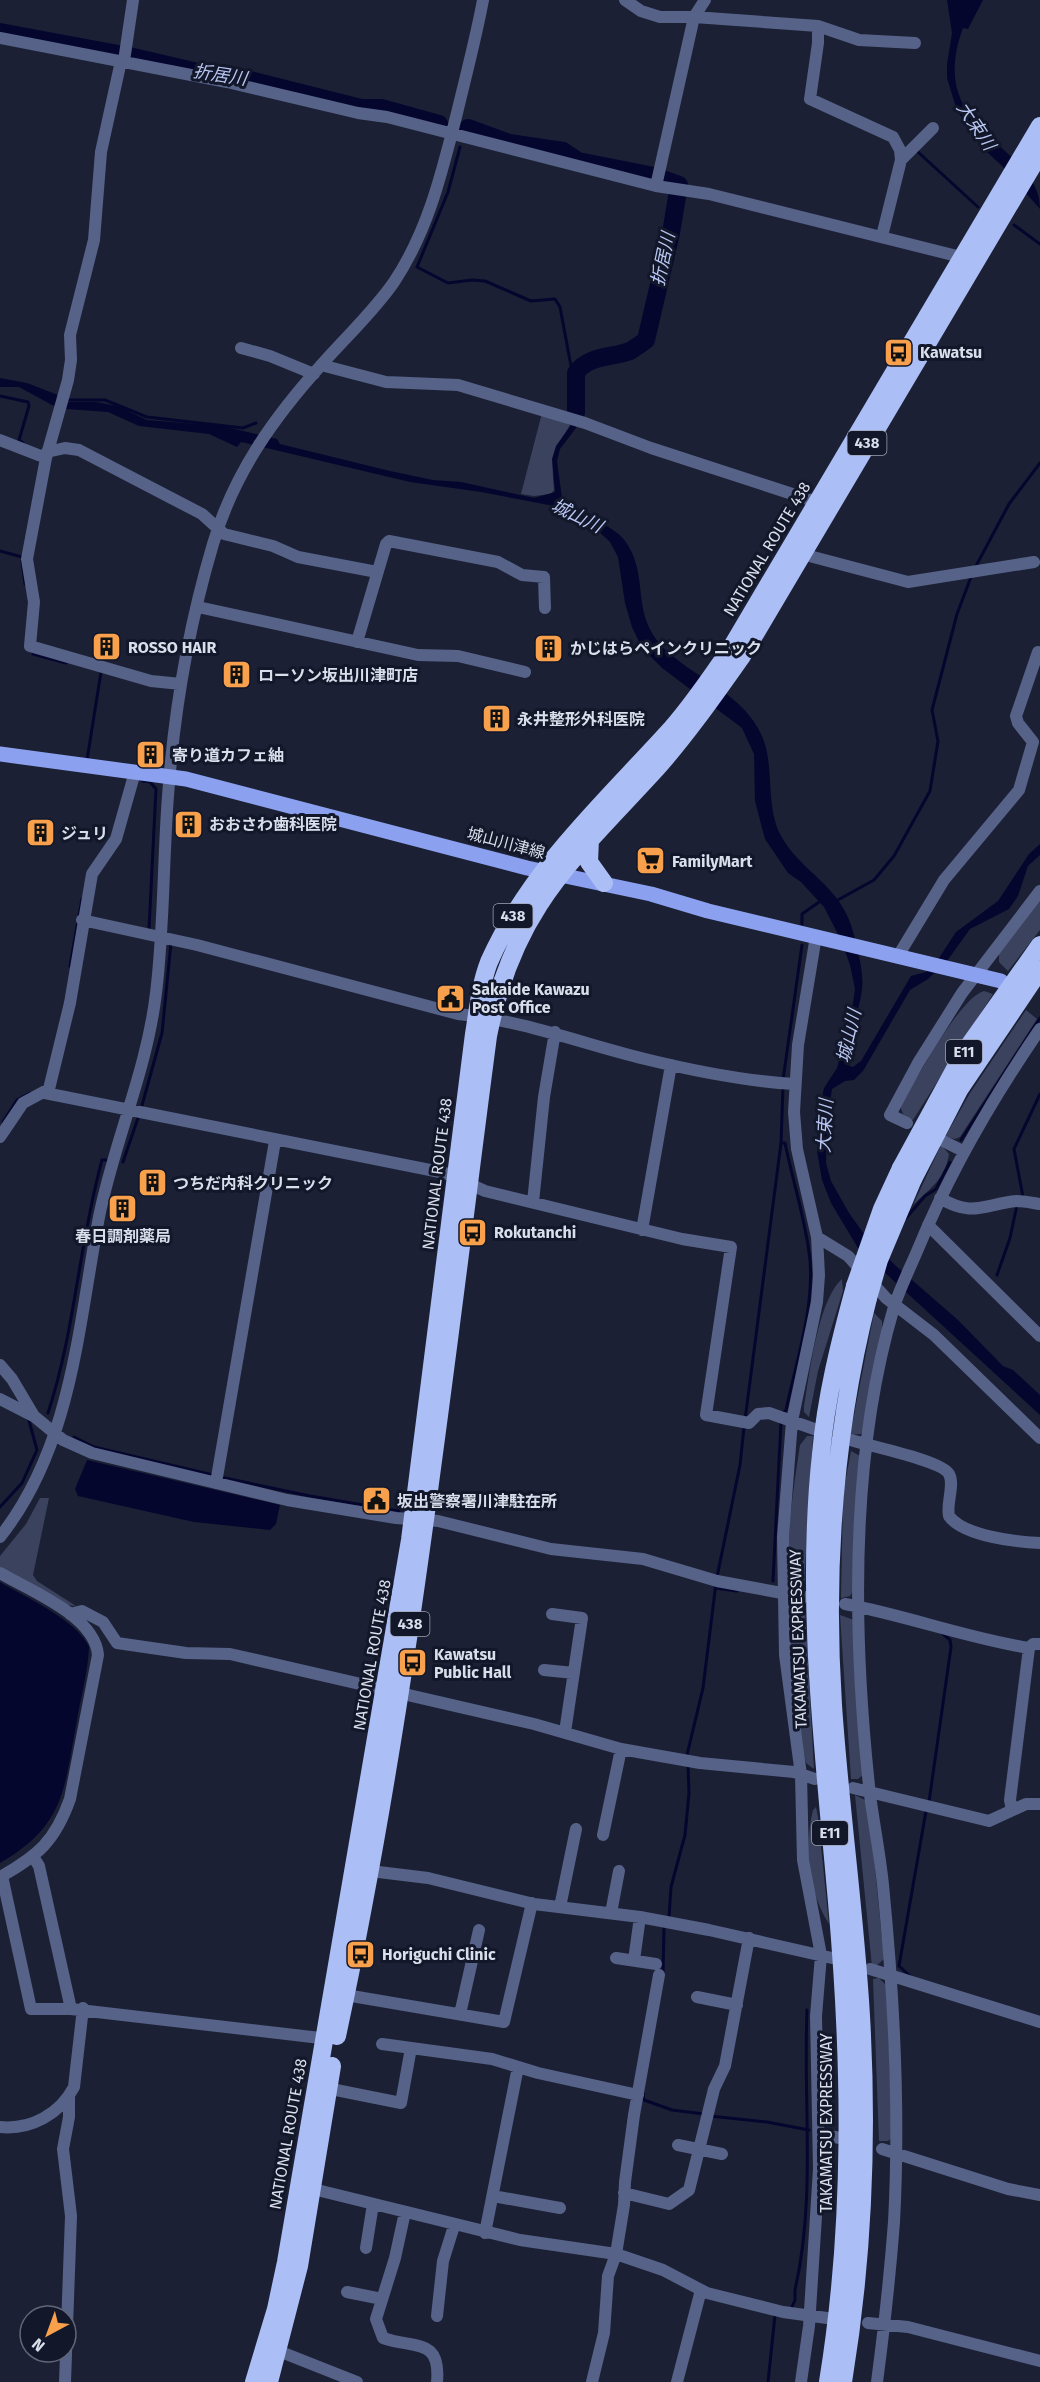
<svg xmlns="http://www.w3.org/2000/svg" width="1040" height="2382" font-family="'Fira Sans','Noto Sans JP',sans-serif">
<style>
.green{fill:#3a425e}
.water{fill:#05062e}
.lines{fill:none;stroke-linecap:round;stroke-linejoin:round}
.stream{stroke:#05062e;stroke-width:3}
.river{stroke:#05062e;stroke-width:18}
.minor{stroke:#566287;stroke-width:12}
.major{stroke:#8ba1ef;stroke-width:15}
.highway{stroke:#acbef6;stroke-width:18}
.highway-bridge{stroke:#acbef6;stroke-width:18}
.labels{text-anchor:middle;dominant-baseline:central;stroke-width:6;stroke-linejoin:round;paint-order:stroke}
.shield{fill:#12172a;stroke:#9da2b1;stroke-width:1.5}
.shield-label{font-size:15px;font-weight:bold;fill:#d9deeb}
.poi-label{font-size:16px;font-weight:bold;fill:#d9deeb;stroke:#12172a;text-anchor:start}
.street-label{font-size:16px;fill:#d9deeb;stroke:#12172a}
.water-label{font-size:18px;font-style:italic;fill:#b8c6f2;stroke:#12172a}
</style>
<rect width="100%" height="100%" fill="#1b2034"/>
<path class="green" d="M542,413L570,425C552,455 551,454 554,490L551,494L534,496L521,494Z
M1040,900V930L1008,971L999,962V953Z
M984,991L993,994L913,1120L903,1114L900,1106C915,1082 959,998 984,991Z
M1026,1010L1037,1019L960,1137L955,1139L945,1137L970,1093Z
M941,1145L949,1154C945,1180 930,1188 913,1205Z
M842,1279L843,1291L818,1371L809,1417L804,1412V1408C809,1376 818,1300 842,1279Z
M874,1313L882,1321V1331L864,1428L861,1434L850,1435Z
M807,1436H813L804,1587C799,1586 794,1585 792,1581C782,1558 796,1472 800,1445Z
M851,1451L860,1456L853,1591L850,1596L841,1598L843,1494Z
M40,1498H49L33,1575L37,1581L76,1606L64,1605L0,1568V1556L26,1524Z
M805,1610L814,1769L806,1763C800,1732 779,1634 798,1611Z
M840,1615L854,1620L864,1774L858,1779H851Z
M855,1795L867,1801L869,1808L884,1959L876,1966L872,1967Z
M816,1807L818,1817L829,1924C808,1892 804,1846 813,1810Z
M879,1978L886,1985L887,1992L892,2138L888,2141H879L873,1979Z"/>
<path class="water" d="M947,0H983L968,29L963,28C923,136 1040,143 1040,209L1003,167L986,151L957,111L947,78V64L952,33Z
M0,378L27,383L58,395L67,402H96L117,406L147,420L222,426L277,439L280,444L390,471L433,480L461,482L534,498L555,492L552,459L556,446L571,425L574,391L579,392L576,428L560,449L557,461L562,498C579,513 615,526 625,541C652,579 627,614 668,652C699,680 744,695 762,736C775,766 765,803 780,834C800,873 842,884 854,935C858,952 864,972 862,989C860,1010 845,1047 847,1065L853,1067L861,1061L911,976L926,972L939,958L956,932L998,901L1029,854L1040,844V855L1028,866L1018,896L1009,909L970,929L947,961L928,979L910,990L863,1071L854,1080L845,1081L832,1089L827,1125L826,1163L831,1181L849,1213L864,1234L896,1266L958,1320L1003,1366L1013,1370L1040,1395V1415L858,1248L831,1203L822,1180L817,1151L819,1112L824,1088L837,1068L851,1016L855,989L850,965L841,940L824,907L801,882L788,873L765,839L755,801L754,754L742,728L662,668L642,648L632,627L625,603L618,557L610,542L596,529L554,506L481,492L410,482L241,442L237,447L209,434L139,426L108,412L66,409L52,405L19,387H0Z
M87,1460L280,1505L276,1524L270,1530L194,1522L78,1496L75,1489Z
M0,1582C25,1597 77,1620 89,1647C88,1671 81,1696 77,1720C64,1788 66,1825 0,1863Z"/>
<g class="lines">
<path class="stream" d="M460,147L448,192L417,267L448,283L472,280L485,281L531,301L555,299L560,307L571,366L576,373
M918,152L978,207
M1014,225L1040,244
M0,396L28,402L29,406L19,440L23,443
M66,400H105L147,417L243,428L256,423
M0,551L22,557
M22,561L25,584
M976,566L1009,504L1040,463
M33,654L66,663
M87,760L101,672
M143,781L150,782L156,789L149,929
M836,901L874,880L894,856L930,791L938,741L932,710L957,614L971,577
M802,924V914L822,900
M70,966L82,899
M783,1080L802,945
M783,1087L781,1143H785C793,1182 806,1221 810,1260C814,1310 796,1362 786,1410L783,1413
M141,1109L162,1033L171,943
M3,1122L17,1100L30,1093
M961,1140L1040,1018
M123,1162L139,1115
M1023,1197L1014,1149L1040,1094
M906,1218L925,1196L936,1189L950,1162
M997,1275L1010,1238L1017,1205
M48,1413C75,1331 79,1243 102,1160H106
M745,1420L781,1143
M74,1437L94,1447L213,1475
M220,1477L310,1496L399,1511
M0,1507L22,1483L37,1450L28,1417
M717,1577L740,1465L744,1427
M773,1581L781,1422
M715,1588L737,1591
M687,1755L703,1688L716,1583
M929,1802L951,1647L950,1640L942,1633
M669,1917L671,1887L685,1835L689,1793L688,1765
M663,1974L664,1926
M910,1976L899,1966L926,1811
M643,2093L644,2100L672,2110L704,2114
M710,2116L767,2122L809,2130
M791,2309L795,2300V2290C816,2198 803,2104 807,2010
M768,2382L775,2315"/>
<path class="river" d="M0,32L129,56L202,73H222L361,108H381L439,124
M468,128L509,143L563,151L578,161L654,176L679,185L671,233L646,340C641,344 635,348 630,351C612,358 588,355 576,373V413"/>
<path class="minor" d="M625,0L641,11L660,17H694L818,26L859,40L915,43
M818,26V43L810,99L893,137L900,150L901,160L882,236
M0,38L227,82L358,113L387,117L656,186L709,194L969,259
M121,61L101,152L94,240L70,335L71,360L68,380L46,458L27,559L34,602L30,646L151,681L181,684
M124,61L133,0
M901,160L933,128
M656,186L694,17L705,0
M241,348L270,356L314,374
M321,365L386,382L458,385L585,423L651,448L823,504
M0,440L46,458
M47,452L65,448L79,450L202,514L224,534L273,546L298,557L377,572
M798,553L908,582L1034,562
M198,607L418,655L458,656L525,672
M357,642L386,544L389,541L498,562L522,575L544,577L545,608
M82,920L197,945L458,1014C525,1021 580,1043 645,1059C694,1071 744,1081 794,1084
M898,956L944,880L1019,790L1033,742L1018,723L1016,716L1038,652
M45,1093L445,1173L485,1191L682,1239L731,1247L706,1415L749,1423L758,1414L769,1413L817,1430
M907,1123L890,1115L918,1063L962,993L1040,891
M0,1137L23,1103L49,1089L70,1003L92,874L116,839L135,772
M943,1141L963,1151
M940,1198C973,1218 984,1204 1017,1201C1024,1201 1033,1203 1040,1204
M533,1202L544,1097L555,1032
M928,1225L1040,1336
M642,1230L671,1065
M817,1237L848,1256L886,1298L934,1335L1040,1438
M0,1365L12,1379L34,1416
M0,1399L35,1417L63,1440L92,1453L287,1500L396,1518L438,1521L551,1549L643,1559L717,1581L804,1597
M851,1440C868,1446 941,1460 949,1474C955,1485 946,1503 949,1516C963,1536 1016,1542 1040,1543
M216,1483L275,1141
M0,1537C72,1446 78,1327 99,1217C114,1142 147,1070 156,993C164,928 163,861 168,796C174,711 189,625 213,544C234,473 274,417 323,363C347,336 374,311 394,282C428,231 442,172 457,113C466,75 476,38 483,0
M0,1573C31,1591 95,1616 98,1655L70,1799C55,1841 38,1856 0,1877
M845,1604C908,1616 967,1638 1029,1648L1033,1644H1040
M70,1614L82,1611L103,1622L117,1643L186,1653L230,1654L534,1724L621,1749L700,1763L794,1772L815,1779
M552,1614L582,1618L565,1732
M544,1670L574,1673
M853,1788L989,1821L1026,1804H1040
M1012,1810L1010,1800L1029,1648
M603,1835L621,1749
M34,1858L39,1866L71,2009L329,2039
M362,1870L428,1878L534,1904L640,1917L709,1930L832,1958
M2,1876L31,2009H71
M560,1907L576,1829
M611,1913L619,1871
M616,1958L656,1964
M634,1960L640,1917
M870,1969L1040,2022
M340,1994L504,2022L532,1903
M697,1997L737,2005
M460,2014L479,1930
M382,2044L492,2059L538,2073L638,2095
M321,2087L401,2103L411,2048
M0,2127C31,2130 60,2114 74,2087L83,2008
M819,2134L840,2138
M678,2145L722,2154
M882,2149L1008,2189L1040,2195
M305,2187L520,2240L616,2254L663,2270L707,2293L783,2312L827,2318
M624,2193L669,2204L689,2190L714,2089L725,2066L749,1938
M493,2196L560,2208
M405,2212L395,2258L376,2319L383,2338C414,2349 441,2337 437,2382
M485,2233L518,2067
M366,2248L373,2204
M347,2292L382,2299
M437,2316L443,2261L454,2226
M868,2323L908,2327L1040,2361
M271,2348L357,2382
M65,2382L71,2216L63,2149L69,2117V2097
M592,2382L604,2333L608,2276L616,2254L624,2205L625,2182L634,2115L659,1975
M677,2382L701,2290
M801,2382L809,2326L819,2169L816,2016L821,1955L803,1860L801,1775L785,1655L783,1537L792,1421L817,1302L819,1275L817,1237L797,1149L794,1112L798,1045L816,936
M877,2382C884,2329 890,2275 894,2222C900,2111 894,1996 883,1885C880,1855 874,1825 870,1795C853,1640 849,1458 894,1307C900,1288 910,1268 918,1249C950,1171 992,1099 1040,1029"/>
<path class="major" d="M0,754L186,779L527,868L651,894L708,911L1001,981"/>
<path class="highway" d="M590,839L589,862L604,883
M901,1168L963,1054L1040,945
M913,1179L959,1090L1040,970
M337,2036C408,1706 444,1370 488,1036C514,906 573,860 657,768C688,733 715,694 742,656L1040,153
M254,2382L276,2309L286,2262L410,1540L474,1034C478,1010 480,985 489,962C530,869 604,803 671,729C693,704 712,676 731,648L1040,126
M269,2382L299,2266L332,2066
M828,2382C854,2222 851,2062 837,1902C824,1752 805,1604 821,1454C826,1397 840,1341 855,1286
M843,2382C863,2261 868,2139 861,2016C855,1912 840,1809 833,1705C824,1567 834,1432 868,1298"/>
<path class="highway-bridge" d="M855,1286L882,1209L901,1168
M868,1298L879,1260L913,1179"/>
</g>
<defs>
<symbol id="bus-square" viewBox="-11 -11 22 22"><rect x="-9" y="-9" width="18" height="18" rx="4" fill="#f9a04c" stroke="#12172a"/><path d="M-5-6H5V4H4V6H2V4H-2V6H-4V4H-5ZM-3.5-4V0h7V-4ZM-3.5 1.2v1.5H-2V1.2ZM2 1.2v1.5H3.5V1.2Z" fill="#111"/></symbol>
<symbol id="building-square" viewBox="-11 -11 22 22"><rect x="-9" y="-9" width="18" height="18" rx="4" fill="#f9a04c" stroke="#12172a"/><path d="M-4-6H4V6H1V3H-1V6H-4ZM-2.5-4.3h1.7v1.8h-1.7ZM.8-4.3h1.7v1.8H.8ZM-2.5-1h1.7V.8h-1.7ZM.8-1h1.7V.8H.8Z" fill="#111"/></symbol>
<symbol id="supermarket-square" viewBox="-11 -11 22 22"><rect x="-9" y="-9" width="18" height="18" rx="4" fill="#f9a04c" stroke="#12172a"/><path d="M-6-5.5h2.5l.6 2H6L4.5 2H-2.5L-4.4-4H-6ZM-1.5 3.2a1.3 1.3 0 1 0 .1 0ZM3 3.2a1.3 1.3 0 1 0 .1 0Z" fill="#111"/></symbol>
<symbol id="civic-square" viewBox="-11 -11 22 22"><rect x="-9" y="-9" width="18" height="18" rx="4" fill="#f9a04c" stroke="#12172a"/><path d="M-.6-6.5H3V-4.5H.6V-3L4-1V1h2V6H-6V1h2V-1L-.6-3ZM-1.2 2.5V6h2.4V2.5Z" fill="#111"/></symbol>
</defs>
<g fill-rule="evenodd">
<use href="#bus-square" x="882" y="336" width="33" height="33"/>
<use href="#building-square" x="90" y="630" width="33" height="33"/>
<use href="#building-square" x="532" y="632" width="33" height="33"/>
<use href="#building-square" x="220" y="658" width="33" height="33"/>
<use href="#building-square" x="480" y="702" width="33" height="33"/>
<use href="#building-square" x="134" y="738" width="33" height="33"/>
<use href="#building-square" x="172" y="808" width="33" height="33"/>
<use href="#building-square" x="24" y="816" width="33" height="33"/>
<use href="#supermarket-square" x="634" y="844" width="33" height="33"/>
<use href="#civic-square" x="434" y="982" width="33" height="33"/>
<use href="#building-square" x="136" y="1166" width="33" height="33"/>
<use href="#building-square" x="106" y="1192" width="33" height="33"/>
<use href="#bus-square" x="456" y="1216" width="33" height="33"/>
<use href="#civic-square" x="360" y="1484" width="33" height="33"/>
<use href="#bus-square" x="396" y="1646" width="33" height="33"/>
<use href="#bus-square" x="344" y="1938" width="33" height="33"/>
</g>
<g class="labels">
<g class="shield">
<rect x="847.5" y="431" width="39" height="24" rx="4.5"/>
<rect x="493.5" y="904" width="39" height="24" rx="4.5"/>
<rect x="946" y="1040" width="36" height="24" rx="4.5"/>
<rect x="390.5" y="1612" width="39" height="24" rx="4.5"/>
<rect x="812" y="1821" width="36" height="24" rx="4.5"/>
</g>
<g class="shield-label">
<text x="867" y="443">438</text>
<text x="513" y="916">438</text>
<text x="964" y="1052">E11</text>
<text x="410" y="1624">438</text>
<text x="830" y="1833">E11</text>
</g>
<g class="poi-label">
<text x="920" y="352">Kawatsu</text>
<text x="128" y="647">ROSSO HAIR</text>
<text x="570" y="648">かじはらペインクリニック</text>
<text x="258" y="675">ローソン坂出川津町店</text>
<text x="517" y="719">永井整形外科医院</text>
<text x="172" y="755">寄り道カフェ紬</text>
<text x="209" y="824">おおさわ歯科医院</text>
<text x="61" y="833">ジュリ</text>
<text x="672" y="861">FamilyMart</text>
<text x="472" y="989">Sakaide Kawazu<tspan x="472" dy="18">Post Office</tspan></text>
<text x="173" y="1183">つちだ内科クリニック</text>
<text x="494" y="1232">Rokutanchi</text>
<text x="123" y="1236" text-anchor="middle">春日調剤薬局</text>
<text x="397" y="1501">坂出警察署川津駐在所</text>
<text x="434" y="1654">Kawatsu<tspan x="434" dy="18">Public Hall</tspan></text>
<text x="382" y="1954">Horiguchi Clinic</text>
</g>
<g class="street-label">
<text transform="translate(767 549) rotate(-59)">NATIONAL ROUTE 438</text>
<text transform="translate(506 843) rotate(15)">城山川津線</text>
<text transform="translate(437 1174) rotate(-83)">NATIONAL ROUTE 438</text>
<text transform="translate(798 1639) rotate(-92)">TAKAMATSU EXPRESSWAY</text>
<text transform="translate(372 1655) rotate(-80)">NATIONAL ROUTE 438</text>
<text transform="translate(826 2123) rotate(-90)">TAKAMATSU EXPRESSWAY</text>
<text transform="translate(288 2134) rotate(-80)">NATIONAL ROUTE 438</text>
</g>
<g class="water-label">
<text transform="translate(220 75) rotate(9)">折居川</text>
<text transform="translate(976 126) rotate(56)">大束川</text>
<text transform="translate(663 259) rotate(-78)">折居川</text>
<text transform="translate(577 516) rotate(26)">城山川</text>
<text transform="translate(849 1036) rotate(-77)">城山川</text>
<text transform="translate(825 1126) rotate(-87)">大束川</text>
</g>
</g>
<g transform="translate(48 2334) rotate(221)"><circle r="28" fill="#12172a" stroke="#626777" stroke-width="1.5"/>
<path d="M0-4.5L10 22L0 15L-10 22Z" fill="#f9a04c"/>
<text y="-9" font-size="16" font-weight="bold" text-anchor="middle" fill="#d9deeb">N</text>
</g>
</svg>
